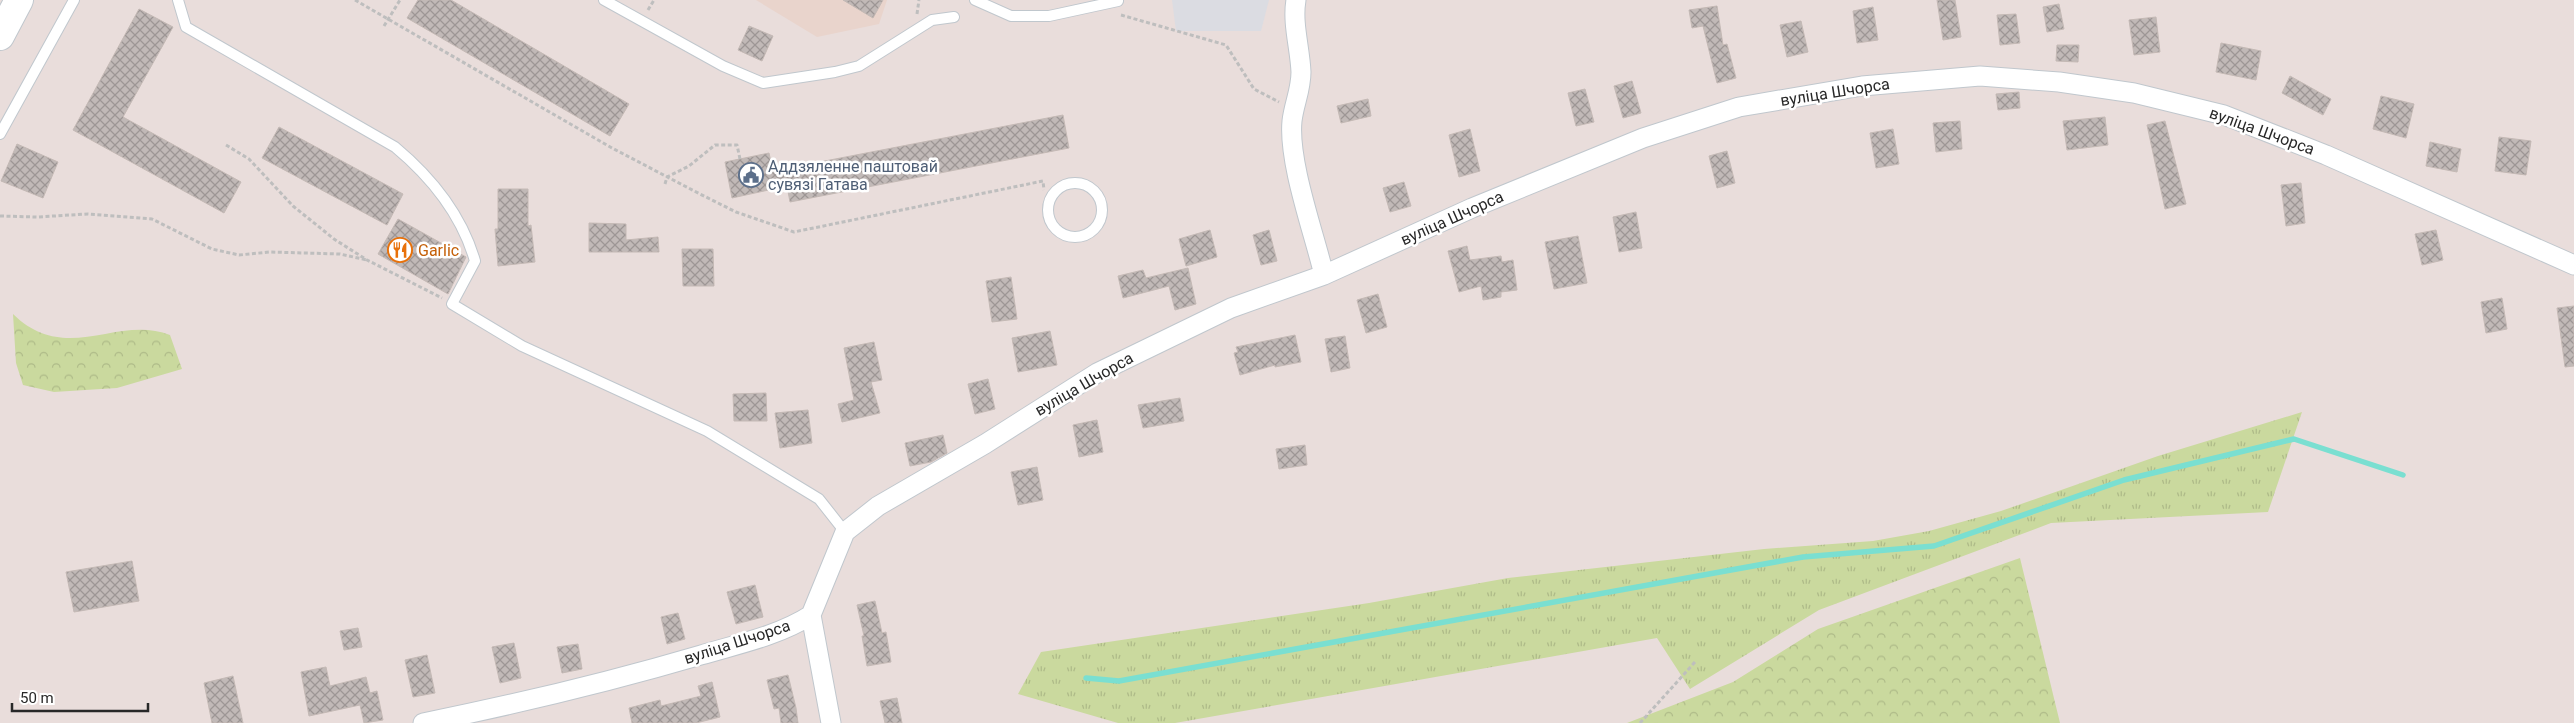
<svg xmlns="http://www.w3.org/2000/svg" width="2574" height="723" font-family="Roboto,sans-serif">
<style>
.industrial{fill:#dbdce2}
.education{fill:#e9d4cc}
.grass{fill:url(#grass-tufts)}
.forest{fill:url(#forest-crowns)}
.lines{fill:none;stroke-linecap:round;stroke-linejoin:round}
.stream{stroke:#7adfd1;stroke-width:5.5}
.building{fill:url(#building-cross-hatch);stroke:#c4b9b5}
.lane-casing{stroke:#c0c7cd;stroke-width:12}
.street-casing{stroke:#c0c7cd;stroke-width:21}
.secondary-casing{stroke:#c0c7cd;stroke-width:30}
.path{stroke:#bebebe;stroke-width:3;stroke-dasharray:4 2.5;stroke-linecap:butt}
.lane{stroke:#fff;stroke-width:10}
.street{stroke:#fff;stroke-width:19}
.secondary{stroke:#fff;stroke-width:28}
.labels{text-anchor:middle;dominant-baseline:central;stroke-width:5;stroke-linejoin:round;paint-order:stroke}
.street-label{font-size:16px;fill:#282828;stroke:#fff}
.service-label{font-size:16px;fill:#4e5e75;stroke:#fff;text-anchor:start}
.food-label{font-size:16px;fill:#c56008;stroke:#fff;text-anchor:start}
</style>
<defs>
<pattern id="grass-tufts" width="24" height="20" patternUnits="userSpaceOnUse" patternTransform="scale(1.25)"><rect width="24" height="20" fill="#cad99e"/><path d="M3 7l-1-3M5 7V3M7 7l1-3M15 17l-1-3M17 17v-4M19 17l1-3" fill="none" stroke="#aeba88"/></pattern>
<pattern id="forest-crowns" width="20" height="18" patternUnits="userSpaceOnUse" patternTransform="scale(1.25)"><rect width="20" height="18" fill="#cad99e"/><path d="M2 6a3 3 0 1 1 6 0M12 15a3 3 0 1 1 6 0" fill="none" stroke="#aeba88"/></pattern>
<pattern id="building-cross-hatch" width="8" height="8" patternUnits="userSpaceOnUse" patternTransform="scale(1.25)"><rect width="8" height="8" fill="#c1b9b7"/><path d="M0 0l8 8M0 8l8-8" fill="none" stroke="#9d9695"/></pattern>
</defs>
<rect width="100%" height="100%" fill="#e9dddb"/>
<path class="industrial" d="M1172,0H1269L1261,31H1176Z"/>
<path class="education" d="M756,0H887L879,24L817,37Z"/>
<path class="grass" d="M2302,412L2268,512L2051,523L1819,610L1690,689L1657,638L1175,723H1118L1018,694L1041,652L1369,603L1508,578L1764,549L1873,541L1929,531L2001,511L2158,456Z"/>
<path class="forest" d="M13,314C66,366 117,314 170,335L182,369L117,388L54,392L23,385L16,363Z
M2020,558L2060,723H1627L1733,682L1818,629Z"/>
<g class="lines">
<path class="stream" d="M1086,678L1119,681L1803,557L1934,546L2124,480L2294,439L2403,475"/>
</g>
<path class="building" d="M418,0H451L629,104L610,136L407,18Z
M843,0H883L873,18Z
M1937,0H1955L1961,37L1943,40Z
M2059,4L2064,29L2047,32L2043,7Z
M1717,6L1723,45L1727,44L1736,78L1717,83L1703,26L1692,28L1689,10Z
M1873,7L1878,40L1857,43L1853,11Z
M139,9L173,27L123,117L241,182L224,213L73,130Z
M2016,14L2020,43L2000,45L1997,15Z
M2156,17L2160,52L2134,55L2129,20Z
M1801,21L1808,52L1787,57L1780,25Z
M749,26L773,36L762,61L738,50Z
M2221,43L2261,51L2256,80L2216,72Z
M2057,45H2079L2078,62L2056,61Z
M2290,76L2331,99L2323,115L2282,93Z
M1632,81L1641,113L1623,118L1614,86Z
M1585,89L1594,122L1576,126L1568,93Z
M2019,92L2020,108L1998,110L1996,94Z
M2381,96L2414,104L2406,138L2373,129Z
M1368,99L1371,116L1341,123L1337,106Z
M1063,115L1069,148L790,202L787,186L732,198L725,162L769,153L773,171Z
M2105,117L2108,145L2067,150L2063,121Z
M1960,121L1962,149L1936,152L1933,123Z
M2165,121L2186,204L2165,209L2147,125Z
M279,127L403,194L387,225L262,158Z
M1470,129L1480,171L1459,177L1449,135Z
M1893,129L1899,164L1876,168L1870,133Z
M2499,137L2531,141L2526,175L2495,171Z
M2430,142L2461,149L2457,172L2426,166Z
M17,144L58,162L43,198L1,181Z
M1727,151L1735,183L1717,188L1709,156Z
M1404,182L1411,206L1390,212L1383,188Z
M2301,183L2305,223L2286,226L2281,185Z
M498,189H528V226L531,225L535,262L498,266L495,229H498Z
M1636,212L1642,248L1619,252L1613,217Z
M398,219L466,257L448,294L378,254Z
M589,223L626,224V240L658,237L659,252H589Z
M1210,230L1217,257L1186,266L1179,239Z
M1269,230L1277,261L1261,265L1253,235Z
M2436,230L2443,260L2422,265L2415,234Z
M1578,236L1587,283L1554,289L1545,242Z
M1467,246L1470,260L1501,256L1502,262L1513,260L1517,290L1501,292V297L1483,300L1481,286L1459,292L1448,251Z
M682,249H713L714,286H683Z
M1188,268L1196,304L1175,310L1169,286L1123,298L1118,276L1143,270L1146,278Z
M1011,277L1017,319L992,322L986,281Z
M1378,294L1387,327L1366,333L1357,300Z
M2502,298L2507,329L2486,333L2481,302Z
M2574,306V366L2565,367L2557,308Z
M1050,331L1057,365L1018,372L1012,338Z
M1295,335L1301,362L1275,367V365L1240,375L1234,353L1238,352L1236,347Z
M1345,336L1350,368L1331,372L1325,339Z
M874,342L882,380L871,382L880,413L842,422L838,404L854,400L844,348Z
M988,379L995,409L975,414L968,384Z
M766,393L767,421H734L733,394Z
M1180,398L1184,421L1143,428L1138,405Z
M808,410L812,443L780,448L775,413Z
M1097,420L1103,452L1079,457L1073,425Z
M943,435L947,453L931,462L910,466L905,443Z
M1305,445L1307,465L1279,469L1276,449Z
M1037,467L1043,500L1018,505L1011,472Z
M132,561L139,601L74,612L66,572Z
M755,585L763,617L736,624L727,592Z
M875,601L882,633L886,632L891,662L867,666L862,636H864L857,605Z
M678,613L685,639L667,644L661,617Z
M358,628L362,647L344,650L340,631Z
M514,643L521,678L500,683L492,647Z
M578,644L582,669L562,673L557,647Z
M427,655L435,693L413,697L405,660Z
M326,667L330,686L366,677L370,693L377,691L383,720L364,723L360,705L309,716L301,672Z
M788,675L796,708L798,723H781L779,708L774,709L767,680Z
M233,676L243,723H212L204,683Z
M712,682L720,717L696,723H632L629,708L660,700L661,706L701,696L698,686Z
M897,698L902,723H885L880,701Z"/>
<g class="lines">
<defs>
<path id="lane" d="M178,0L186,27L395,147C431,177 462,216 475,261L452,304L522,346L707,431L819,499L845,532
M604,0L723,66L763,83L835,72L859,66L932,20L954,17
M975,0L1011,16H1049L1118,1
M0,134L74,0
M1048 210a27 27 0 1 1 54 0a27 27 0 1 1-54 0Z"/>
<path id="street" d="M1296,0C1292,23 1300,48 1301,72C1301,90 1294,104 1292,121C1288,162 1314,233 1324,275
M811,615L831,723
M423,723C517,704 609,682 701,655C738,644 778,636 811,615L845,532L878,506L985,444L1097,373L1231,308L1324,275L1472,208L1643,138L1739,107L1862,86L1980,76L2059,82L2134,93L2224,115L2326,155L2574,265"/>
<path id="secondary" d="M0,36L19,0"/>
</defs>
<use href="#lane" class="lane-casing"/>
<use href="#street" class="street-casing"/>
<use href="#secondary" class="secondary-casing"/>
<path class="path" d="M355,0L612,148L700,194L736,212L794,232L1043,181L1044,190
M648,10L654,0
M917,14L919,0
M1121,15L1226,45L1254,89L1279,102
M384,26L400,0
M226,145L249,159L293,206L334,239L367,260L442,298
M665,184L667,177L689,166L715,145H737L740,159
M0,216L37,217L88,214L152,219L212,249L239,255L270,252L340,254L367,260
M1640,723L1695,662"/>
<use href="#lane" class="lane"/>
<use href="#street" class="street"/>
<use href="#secondary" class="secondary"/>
</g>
<defs>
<symbol id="civic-ring" viewBox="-11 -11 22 22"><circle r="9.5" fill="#fff" stroke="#5c6f8a" stroke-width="1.5"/><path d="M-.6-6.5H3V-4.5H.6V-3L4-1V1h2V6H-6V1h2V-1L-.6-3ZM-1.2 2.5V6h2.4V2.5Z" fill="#5c6f8a"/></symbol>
<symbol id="restaurant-ring" viewBox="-11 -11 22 22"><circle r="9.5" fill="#fff" stroke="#e8710a" stroke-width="1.5"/><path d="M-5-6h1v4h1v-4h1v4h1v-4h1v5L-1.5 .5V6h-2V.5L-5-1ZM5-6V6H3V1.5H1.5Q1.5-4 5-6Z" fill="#e8710a"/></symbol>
</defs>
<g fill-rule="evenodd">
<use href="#civic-ring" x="737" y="161" width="28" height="28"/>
<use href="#restaurant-ring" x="386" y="236" width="28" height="28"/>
</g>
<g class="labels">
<g class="street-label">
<text transform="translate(1835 92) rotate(-9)">вуліца Шчорса</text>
<text transform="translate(2262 131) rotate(20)">вуліца Шчорса</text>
<text transform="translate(1452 218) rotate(-24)">вуліца Шчорса</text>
<text transform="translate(1084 384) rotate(-30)">вуліца Шчорса</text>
<text transform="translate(737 642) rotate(-18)">вуліца Шчорса</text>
</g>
<g class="service-label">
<text x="768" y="166">Аддзяленне паштовай<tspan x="768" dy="18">сувязі Гатава</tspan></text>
</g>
<g class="food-label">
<text x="418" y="250">Garlic</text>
</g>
</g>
<path d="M12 703v8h136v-8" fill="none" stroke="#282828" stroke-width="2.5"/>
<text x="20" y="703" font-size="15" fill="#282828" stroke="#ffffff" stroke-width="4" paint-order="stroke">50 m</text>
</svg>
